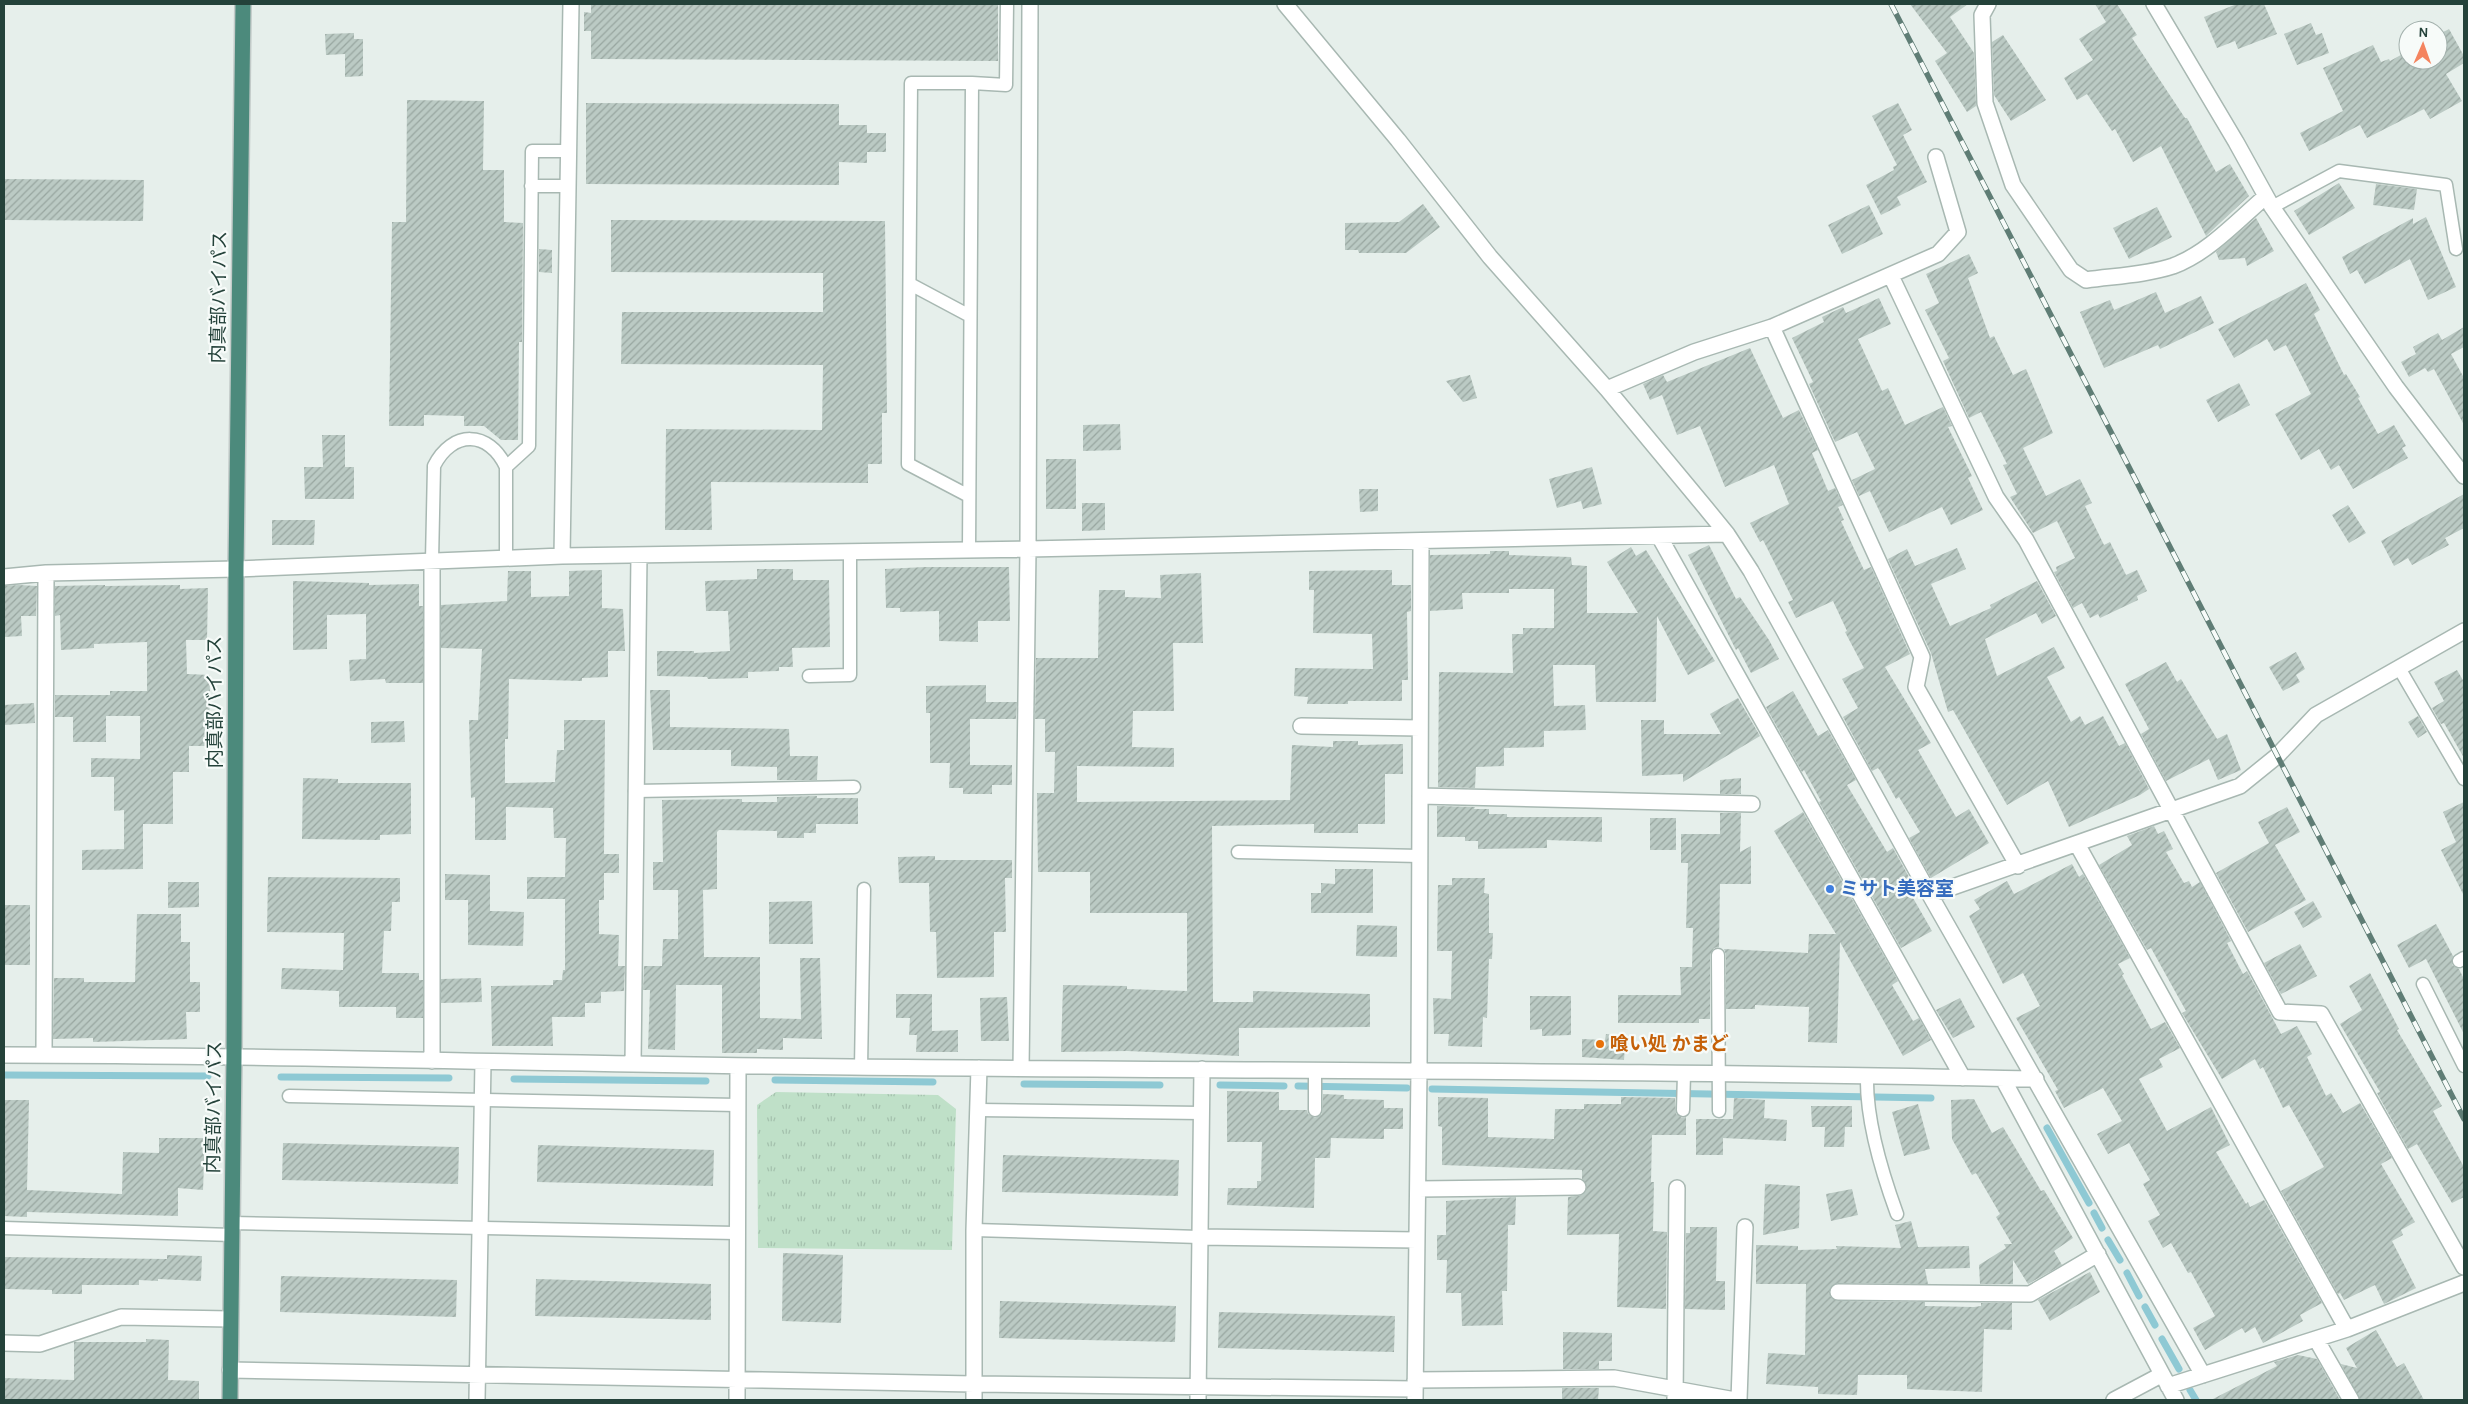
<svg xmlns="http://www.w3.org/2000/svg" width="2468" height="1404" font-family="Karla,'Noto Sans JP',sans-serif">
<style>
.park{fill:url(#park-tufts)}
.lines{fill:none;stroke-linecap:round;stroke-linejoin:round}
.stream{stroke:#8ec9d4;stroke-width:7}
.building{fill:url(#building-hatch)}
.service-casing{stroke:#a8b8b2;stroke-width:15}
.minor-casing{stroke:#a8b8b2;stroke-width:18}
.trunk-casing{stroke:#c2cac8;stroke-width:18}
.service{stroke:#fff;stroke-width:12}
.minor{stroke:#fff;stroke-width:15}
.trunk{stroke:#4c8a7c;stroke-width:15}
.rail-casing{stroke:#5f7d75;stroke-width:5.5}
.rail{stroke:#f7fbf9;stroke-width:4;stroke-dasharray:11;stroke-linecap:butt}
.shop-dot{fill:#3f7fe0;stroke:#f7fbf9;stroke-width:2}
.food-dot{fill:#e8710a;stroke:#f7fbf9;stroke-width:2}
.labels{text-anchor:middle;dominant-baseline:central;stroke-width:4.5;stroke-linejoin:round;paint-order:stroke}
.street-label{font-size:19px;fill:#24423a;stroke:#f7fbf9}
.shop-label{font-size:19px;font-weight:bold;fill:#366cbe;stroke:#f7fbf9;text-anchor:start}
.food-label{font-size:19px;font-weight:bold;fill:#c56008;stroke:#f7fbf9;text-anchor:start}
</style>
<defs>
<pattern id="park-tufts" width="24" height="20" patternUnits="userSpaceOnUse" patternTransform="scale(1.25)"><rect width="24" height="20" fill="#bfe0c8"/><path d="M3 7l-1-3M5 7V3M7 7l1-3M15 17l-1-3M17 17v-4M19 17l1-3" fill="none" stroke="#a4c1ad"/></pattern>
<pattern id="building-hatch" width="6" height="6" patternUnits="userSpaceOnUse" patternTransform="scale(1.25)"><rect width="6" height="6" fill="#bbcac4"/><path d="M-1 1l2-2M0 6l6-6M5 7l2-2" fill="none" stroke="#98a6a0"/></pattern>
</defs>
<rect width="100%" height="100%" fill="#e6efeb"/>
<path class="park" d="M776,1092L938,1095L956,1109L952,1250L758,1248L757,1105Z"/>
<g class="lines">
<path class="stream" d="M4,1075L208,1076
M281,1077L449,1078
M514,1079L706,1081
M775,1080L933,1082
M1024,1084L1160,1085
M1220,1085L1284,1086
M1298,1086L1407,1088
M1432,1089L1931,1098
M2047,1128L2089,1203
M2094,1213L2102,1228
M2108,1240L2120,1260
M2127,1273L2139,1296
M2145,1307L2155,1325
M2162,1339L2179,1369
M2190,1390L2196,1400"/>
</g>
<path class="building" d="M591,4H998V61L591,59V31H584V12L591,13Z
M1910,4H1968L1950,17L1974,53L1976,106L1967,112L1935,61L1947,53Z
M2095,4H2117L2137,35L2132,38L2185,118H2187L2216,172L2230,164L2249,196L2206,236L2161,146L2133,162L2115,129L2112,131L2087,94L2077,100L2064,78L2093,60L2079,39L2106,22Z
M2237,4H2264L2277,34L2238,49L2235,41L2217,48L2204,17Z
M2311,23L2316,35L2322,33L2329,53L2297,65L2284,34Z
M2449,29L2464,56V63L2446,74L2462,101L2430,119L2424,109L2367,138L2360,125L2309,151L2300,133L2343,111L2323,68L2373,45L2381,62L2389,59L2390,61L2408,51V60H2438V35Z
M354,33V39H363V76L345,77V54L326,55L325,34Z
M2003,35L2046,100L2011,121L1994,95L1992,42Z
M407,100L484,101L483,170H504V222L523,223L522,342H519L518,440H501L484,426H464V416L424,415V426H389L392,222H406Z
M586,103L839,104V125H867V133H886V152H867V163L839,162V185L586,184Z
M1898,103L1912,130L1903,135L1927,182L1897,197L1901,205L1881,215L1866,185L1894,170L1893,167L1897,165L1872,116Z
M4,179L144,180L143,221L5,220Z
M2339,183L2355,208L2309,235L2294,211Z
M2376,184L2417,189L2414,210L2373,205Z
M1423,204L1440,227L1406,253H1359L1358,250H1345V223L1399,222Z
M1869,205L1883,234L1842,254L1828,225Z
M2157,207L2172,237L2129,259L2113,228Z
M2426,217L2456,287L2428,300L2410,259L2365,284L2357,270L2350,274L2342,257L2413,218V224Z
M2256,218L2274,251L2247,266L2245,258L2219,260L2216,252Z
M611,220L885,221L887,413H882V464H868V483L711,482L712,530H665L666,429L822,430L823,365L621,364L622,312H823V273L611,272Z
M539,249L552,250V273L539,272Z
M1969,254L1978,273L1968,278L1990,338L1994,336L2013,375L2026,369L2053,433L2023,448L2046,496L2080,479L2092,503L2085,506L2104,545L2110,542L2126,575L2137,570L2147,591L2137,596L2138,600L2100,618L2098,614L2090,618L2082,603L2073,608L2054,572L2057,571L2056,567L2075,558L2057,521L2033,533L2010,497L2017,494L2003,465L2007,464L1981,412L1969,418L1943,361L1949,358L1925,310L1939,303L1926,274Z
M2306,283L2320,310L2314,314L2344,375L2346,374L2360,397L2358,398L2378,434L2394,425L2406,446L2402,448L2408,458L2353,489L2339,465L2331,470L2319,449L2301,460L2275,414L2311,394L2286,345L2274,351L2267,339L2234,358L2218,329Z
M2156,292L2165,313L2201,296L2214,323L2160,349L2158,345L2104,368L2080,312L2110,300L2114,310Z
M1879,298L1891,324L1858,339L1882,391L1888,388L1905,425L1943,407L1952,426L1948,427L1972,476L1968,478L1983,510L1951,525L1942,507L1889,532L1870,491L1859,496L1852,480L1875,469L1857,432L1835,442L1809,384L1813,382L1792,338L1824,322L1822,317L1843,307L1846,313Z
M2464,327V347L2451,354L2464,378V425L2434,369L2428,372L2425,368L2409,377L2401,362L2416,354L2413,347L2438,333L2442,340Z
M1750,348L1783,418L1799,410L1818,450L1812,453L1828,491L1835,488L1843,505L1838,507L1844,520L1841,521L1864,570L1871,567L1910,654L1885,667L1931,743L1918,750L1956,817L1969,809L1989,843L1931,878L1909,838L1920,832L1899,797L1896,799L1881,772L1878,768L1872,771L1843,717L1858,708L1842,679L1864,668L1845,632L1847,631L1833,601L1796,618L1788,602L1793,600L1763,540L1760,542L1750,523L1789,504L1774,465L1725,487L1700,426L1677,435L1662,395L1650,400L1643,384L1663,375L1667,382Z
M1470,375L1477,398L1463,402L1446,381Z
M2239,383L2250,405L2218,422L2206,400Z
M1120,424L1121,450L1083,451V425Z
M322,435H345V467H354V499H305L304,467H323Z
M1046,459H1076V509H1046Z
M1592,467L1602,504L1583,509L1581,501L1557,508L1549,479Z
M1359,489H1378V511L1360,512Z
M2464,494V528L2445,538L2449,545L2412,565L2408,558L2394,566L2381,541Z
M1082,503H1105V530L1082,531Z
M2348,505L2366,533L2349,543L2332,515Z
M272,520H315L314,545H272Z
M1709,545L1736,599L1740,597L1769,640L1779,659L1751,673L1738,648L1736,650L1688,555Z
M1631,547L1636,556L1646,550L1715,661L1688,675L1657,616L1656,702H1596L1595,665H1553L1554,706L1585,705L1586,730L1544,731V747L1504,748V766L1476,767L1475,788L1438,787L1439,672L1513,673L1512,634H1523V628H1554V589H1509V593H1462L1463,609L1430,611V555L1490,554V551H1509V555L1571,557L1572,565L1587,566V613H1638L1607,562Z
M1957,548L1966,569L1931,584L1950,626L1991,608L1990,605L2037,581L2056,616L2042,624L2036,613L1985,639L1997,676L2054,647L2065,668L2047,677L2071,722L2080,716L2085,725L2103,716L2119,746L2125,743L2149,789L2140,795L2069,827L2048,781L2007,805L1953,710L1948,712L1931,653L1888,559L1907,549L1915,566Z
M925,567H1009L1010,621H978V642L939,641V611L900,612V608H886L885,569Z
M757,569H793V580H829L830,647L792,648L793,667H779V671L748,672V678L708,679L707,677L657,676V651H694V653L730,651L728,611H706L705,581L757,579Z
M602,570V608L623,609L625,651H608V677L582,678V681L509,679L508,739H505V783L555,782L557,750H564V720H605L604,854H619V873H604V900H599V934L619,935L618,966H625L624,991L601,992V1003H585V1017H552L553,1046H492L491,986L553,985V980H562L563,970H565V899H527V877H565L566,838H554L553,808L506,807V840H475V797L471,798L469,720H478L482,649L441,648V605L507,601L508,571H531V597L569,596V571Z
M1392,570V585H1411V611L1407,612L1408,680H1402V701H1348V704H1307L1308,697L1294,696L1295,668L1373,669L1372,634L1313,633L1314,590H1309V571Z
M1201,573L1203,643H1173L1174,711H1133L1132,747L1174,748V767L1077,766V802L1290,800L1292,745L1333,747V741H1358V745L1403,744V774H1385V824H1358V833H1314V824L1212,826L1213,1002H1253V991L1370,994V1027L1239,1028V1056L1127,1051L1061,1052L1063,985L1127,986V989L1187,991V913H1090V872H1038L1037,793H1054L1055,752H1045V719H1035L1036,658H1098L1099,590H1125V597L1161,598L1160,575Z
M293,581L369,583V585L419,584V606H423V683H386L385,679L350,681L349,660L366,659V614L327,615V649L293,650Z
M19,585L37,586L36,616H21L22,636L4,637V586Z
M105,585V586L180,585V589L208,588L207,640H186L187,674L210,675L209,746H189V772H173V824H143V869L82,870V850L124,849V810L114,811V777H91V758L140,759V716H106V742H73V717H55V695H110V691H147V642L94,644V648L61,650L60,615L55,616V586Z
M2296,652L2305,669L2296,675L2300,682L2283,691L2269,667Z
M2166,662L2177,682L2181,679L2217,739L2227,734L2241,770L2218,780L2209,759L2166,781L2141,734L2149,729L2125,684Z
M2457,670L2464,682V758L2444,723L2441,724L2432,708L2444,701L2434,682Z
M986,685V702H1017L1016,719H970V765H1012V785H992V794H963V788H949L950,763H930V713H926V686Z
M650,690H670V727L789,729L790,756H818L817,780H777V767L731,766V750H653Z
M1793,691L1818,736L1828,730L1856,780L1847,785L1887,852L1893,848L1915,888L1909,891L1932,931L1901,948L1819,802L1821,801L1804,770L1802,772L1766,707Z
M1738,698L1760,736L1683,782V774L1642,776L1641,720H1664V734H1721L1710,714Z
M34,703L35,723L4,725V705Z
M2418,716L2427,732L2418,738L2408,722Z
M404,721L405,742L371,743V722Z
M303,778L338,779V783H411V834L380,835V840L302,839Z
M1741,778V794H1720V780Z
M817,796V798H858V824H816V833H804V838H777V831L719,830L717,832V889L703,890L704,957H760V1018L801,1019L800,958H820L822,1039L783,1038V1050L757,1049V1053H722V985H676L675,1050L648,1049L650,990H643L644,966H662L663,939H678V890H653V862H663L662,800L742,799V802H777V797Z
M2464,802V896L2441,850L2456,842L2443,812Z
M1437,806L1475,807L1474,809H1489V814H1507V817H1602V842L1547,840V848L1478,849V841H1465V837H1437Z
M2287,807L2300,832L2275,845L2306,900L2248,932L2216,873L2269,843L2258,822Z
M1803,812L1898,981L1892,985L1913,1021L1919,1018L1931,1040L1903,1056L1840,942L1837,1043L1808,1042L1809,1007L1755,1005V1009H1726V955L1724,949L1808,953L1809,934H1836L1774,831Z
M1720,813H1741L1740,852L1751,846V884H1720L1719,947L1714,948L1710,955V1019H1699V1023H1618V995H1681L1680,967H1692L1693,928H1686L1688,863H1681V834H1720Z
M1650,818H1676V850H1650Z
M2154,826L2158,834L2164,831L2173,849L2166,852L2184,883L2189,881L2192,887L2200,882L2231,941L2227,943L2243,974L2247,971L2281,1034L2297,1026L2312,1054L2307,1057L2326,1096L2331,1093L2343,1113L2360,1103L2392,1158L2381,1164L2415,1222L2401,1230L2403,1235L2392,1241L2416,1288L2384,1304L2375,1285L2344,1300L2340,1293L2338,1294L2281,1191L2324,1167L2289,1105L2283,1108L2263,1067L2260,1069L2255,1059L2222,1079L2182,1013L2186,1011L2151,948L2147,950L2099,865L2132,845L2127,836Z
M935,856V860H1012V878H1005L1006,932H994V977L937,978L936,932H930L929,883H899L898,857Z
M2072,864L2079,877L2083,874L2130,958L2118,964L2124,974L2122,975L2151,1029L2165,1022L2180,1048L2159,1059L2163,1067L2139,1079L2167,1131L2211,1107L2230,1145L2216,1152L2246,1204L2248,1202L2250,1207L2264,1200L2322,1303L2300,1315L2303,1321L2263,1343L2255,1327L2245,1333L2242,1328L2205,1350L2193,1328L2215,1316L2191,1272L2188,1273L2171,1243L2163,1248L2148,1221L2160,1215L2143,1184L2150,1180L2129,1143L2108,1154L2097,1134L2122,1121L2103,1088L2064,1108L2055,1091L2058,1090L2016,1018L2040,1006L2023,973L2003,984L1969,916L1980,909L1974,900L2007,881L2014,894Z
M1335,869H1373V913H1311V893H1321V883L1335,884Z
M445,874L490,875V911L524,912L523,946L468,945V900H445Z
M268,877L400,878V902H392L391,931H384L382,973H419V980H423V1018H396V1007H339V991L281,989L282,968L343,970L344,933L267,932Z
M1452,878H1485L1484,893L1489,894V933H1493L1492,959H1489L1487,1018L1483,1017L1482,1047L1448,1046L1449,1034H1434L1433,998L1451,999L1452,951H1437L1438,885H1452Z
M168,882H199V907L168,908Z
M812,901L813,944H769V902Z
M2313,901L2322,917L2303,928L2294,912Z
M4,905H30V965H4Z
M137,914H181V942H190V982H200V1012H186L187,1039L93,1042V1038L53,1039L54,978H84V982H135Z
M2436,924L2453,956L2452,965L2459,969L2464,979V1034L2426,959L2409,968L2397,945Z
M1357,925L1397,926V957L1356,956Z
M2300,944L2317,976L2281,994L2264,963Z
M2370,973L2399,1029L2397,1030L2442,1106L2433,1111L2464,1167V1197L2452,1203L2417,1144L2408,1149L2377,1093L2380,1092L2340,1024L2362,1010L2349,986Z
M481,978L482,1002L441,1003V979Z
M896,994H932V1031L958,1030V1052H916L917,1035H909L910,1018H896Z
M1530,996H1571V1035L1542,1036V1029L1530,1030Z
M1007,997L1009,1041H981L980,998Z
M1960,998L1975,1027L1953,1038L1936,1010Z
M1606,1034L1626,1035L1624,1060L1582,1057V1039L1605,1040Z
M1227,1091L1279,1092V1110H1307L1308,1114L1315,1118L1322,1114L1323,1094L1344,1095V1099L1384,1100V1108H1403V1129H1384V1139L1331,1138L1330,1158H1315L1314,1208L1227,1205L1228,1188H1257V1181H1261L1262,1142H1227Z
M1438,1097L1488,1098V1137L1554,1139L1555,1109H1584V1104H1621V1097L1675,1098L1676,1114L1682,1118L1686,1117V1135H1652L1651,1182H1654L1653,1231L1667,1232L1666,1309L1617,1307L1619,1234L1567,1235L1568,1197L1582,1195L1587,1187L1582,1179V1170L1442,1165V1127L1438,1126Z
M1734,1098L1765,1100L1764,1118L1787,1120L1786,1141L1723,1138V1155H1696V1119H1733Z
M1974,1099L1992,1133L2003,1127L2041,1191L2044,1190L2073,1238L2054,1251L2062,1265L2028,1284L2013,1260V1284H1980L1979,1265L2006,1248L2004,1244H2012L1996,1217L2000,1214L1976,1173L1972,1175L1952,1139L1951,1100Z
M4,1100H29L27,1190L122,1194L123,1152L159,1153V1138H205L203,1190L178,1188V1216L27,1212V1217L4,1216Z
M1918,1104L1930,1149L1904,1156L1892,1112Z
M1811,1106H1852V1127H1845L1844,1147H1824L1825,1127H1812Z
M283,1143L459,1147L458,1184L282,1180Z
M538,1145L714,1150L713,1186L537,1182Z
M1003,1155L1179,1160L1178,1196L1002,1192Z
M1765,1184L1800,1186L1799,1228L1763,1235Z
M1852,1189L1858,1215L1831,1221L1826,1194Z
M1516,1197L1515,1225H1508L1507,1291H1502L1503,1325L1462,1326L1461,1293H1446L1447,1260H1437V1235H1446V1201Z
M1911,1221L1918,1247L1969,1246L1970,1268L1925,1269L1928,1284L1838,1283L1830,1288V1296L1838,1301L1925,1302V1306L1974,1307L1981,1306V1303H2012V1330L1984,1329L1982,1392L1907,1389V1375H1858L1857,1395L1818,1394V1387L1766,1384L1768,1353L1805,1355L1806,1284H1756V1245L1798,1246V1250L1837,1249L1836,1246L1901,1248L1895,1225Z
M1690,1227H1717L1716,1281H1725V1310L1685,1309L1686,1233H1690Z
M783,1253L843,1255L841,1323L782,1321Z
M167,1255L202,1256L201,1281L158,1279V1281L139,1280V1285H82V1294H52V1290L4,1289V1257L167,1259Z
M2090,1272L2100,1292L2050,1321L2038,1300Z
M281,1276L457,1280L456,1317L280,1312Z
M536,1279L711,1284V1320L535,1316Z
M1000,1301L1176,1306L1175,1342L999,1338Z
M1219,1312L1395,1316L1394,1352L1218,1348Z
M2376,1330L2397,1367L2404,1363L2424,1400H2360L2341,1364L2357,1368L2346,1348Z
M1563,1332L1612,1333V1361H1599V1369H1563Z
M146,1339L169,1340L168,1380L199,1381V1400H4V1378L74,1380V1342H146Z
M2298,1355L2317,1359L2340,1400H2211L2277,1366L2274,1362Z
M1562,1388H1599L1598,1400H1562Z"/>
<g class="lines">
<defs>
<path id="service" d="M972,83L1006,85L1007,4
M531,186H568
M2272,207L2339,171L2446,185L2456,249
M910,284L970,316
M506,467L529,446L532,151H569
M969,550L972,83H911L908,464L969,496
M432,561L434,466C452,430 489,430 506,467V559
M2399,668L2464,779
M809,676L850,675V552
M635,791L854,787
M1238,852L1420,856
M1718,955L1719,1111
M2459,961L2464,958
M2423,984L2464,1066
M861,1068L864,889
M1867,1077C1866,1121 1882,1173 1897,1214
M289,1096L737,1105
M978,1110L1201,1113
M1315,1110V1070
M1683,1110L1684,1074
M232,1223L736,1233
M4,1228L232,1235
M974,1230L1199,1237"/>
<path id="minor" d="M1285,4L1398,140L1490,257L1607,389L1705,507L1727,534L1751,571L1930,895L2203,1375
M1988,4L1982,15L1985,103L2013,185L2071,270L2086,280C2114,276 2146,275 2173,266C2208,253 2237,221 2265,197
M2154,4L2236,142L2272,207L2396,387L2464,476
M1891,276L1996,497L2026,540L2280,1012L2321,1014L2464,1267
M1772,327L1922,657L1916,687L2018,866
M1607,389L1694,352L1772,327L1938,254L1958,232L1936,157
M1659,536L1963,1078
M562,556L571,4
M432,561V1061
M4,577L46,573L236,569L562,556L1028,549L1727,534
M1301,726L1420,728
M1420,796L1752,804
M2077,844L2347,1329
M1930,895L2240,786L2277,756L2316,715L2464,631
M4,1055C286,1055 569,1065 851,1067C1246,1071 1641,1070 2036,1079
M44,1055L46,573
M633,1064L639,555
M1021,1068L1028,549L1030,4
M2003,1079L2176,1400
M1418,1189L1578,1187
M1199,1237L1417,1240
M1838,1292L2030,1294L2098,1254
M2316,1339L2351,1400
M4,1343L40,1344L121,1317L230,1319
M230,1370L974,1384V1230L979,1068
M1415,1380L1614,1378L1735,1400
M2168,1386L2347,1329L2464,1283
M477,1400L483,1062
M737,1400L738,1066
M974,1400V1384L1415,1389
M1198,1400L1202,1069
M1415,1400L1419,1071L1421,541
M1675,1400L1677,1188
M1739,1400L1745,1227
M2114,1400L2161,1375"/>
<path id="trunk" d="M230,1400L234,1057L236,569L243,4"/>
</defs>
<use href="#service" class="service-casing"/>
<use href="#minor" class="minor-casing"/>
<use href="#trunk" class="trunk-casing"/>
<use href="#service" class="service"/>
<use href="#minor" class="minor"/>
<use href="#trunk" class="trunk"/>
<defs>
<path id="rail" d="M1891,4L2464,1119"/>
</defs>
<use href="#rail" class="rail-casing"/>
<use href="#rail" class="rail"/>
</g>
<circle class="shop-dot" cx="1830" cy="889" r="5"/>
<circle class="food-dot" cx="1600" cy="1044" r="5"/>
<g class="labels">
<g class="street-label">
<text transform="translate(219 297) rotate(-89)">内真部バイパス</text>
<text transform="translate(215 702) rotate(-90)">内真部バイパス</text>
<text transform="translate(214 1107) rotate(-89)">内真部バイパス</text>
</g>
<g class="shop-label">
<text x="1840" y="889">ミサト美容室</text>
</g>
<g class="food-label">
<text x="1610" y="1044">喰い処 かまど</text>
</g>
</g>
<rect width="2468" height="1404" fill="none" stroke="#24423a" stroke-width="10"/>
<g transform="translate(2423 45) rotate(2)"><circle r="24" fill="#f7fbf9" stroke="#a3b1ad"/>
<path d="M0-4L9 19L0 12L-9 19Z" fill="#f4845f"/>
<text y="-8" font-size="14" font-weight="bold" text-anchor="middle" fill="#24423a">N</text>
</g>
</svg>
